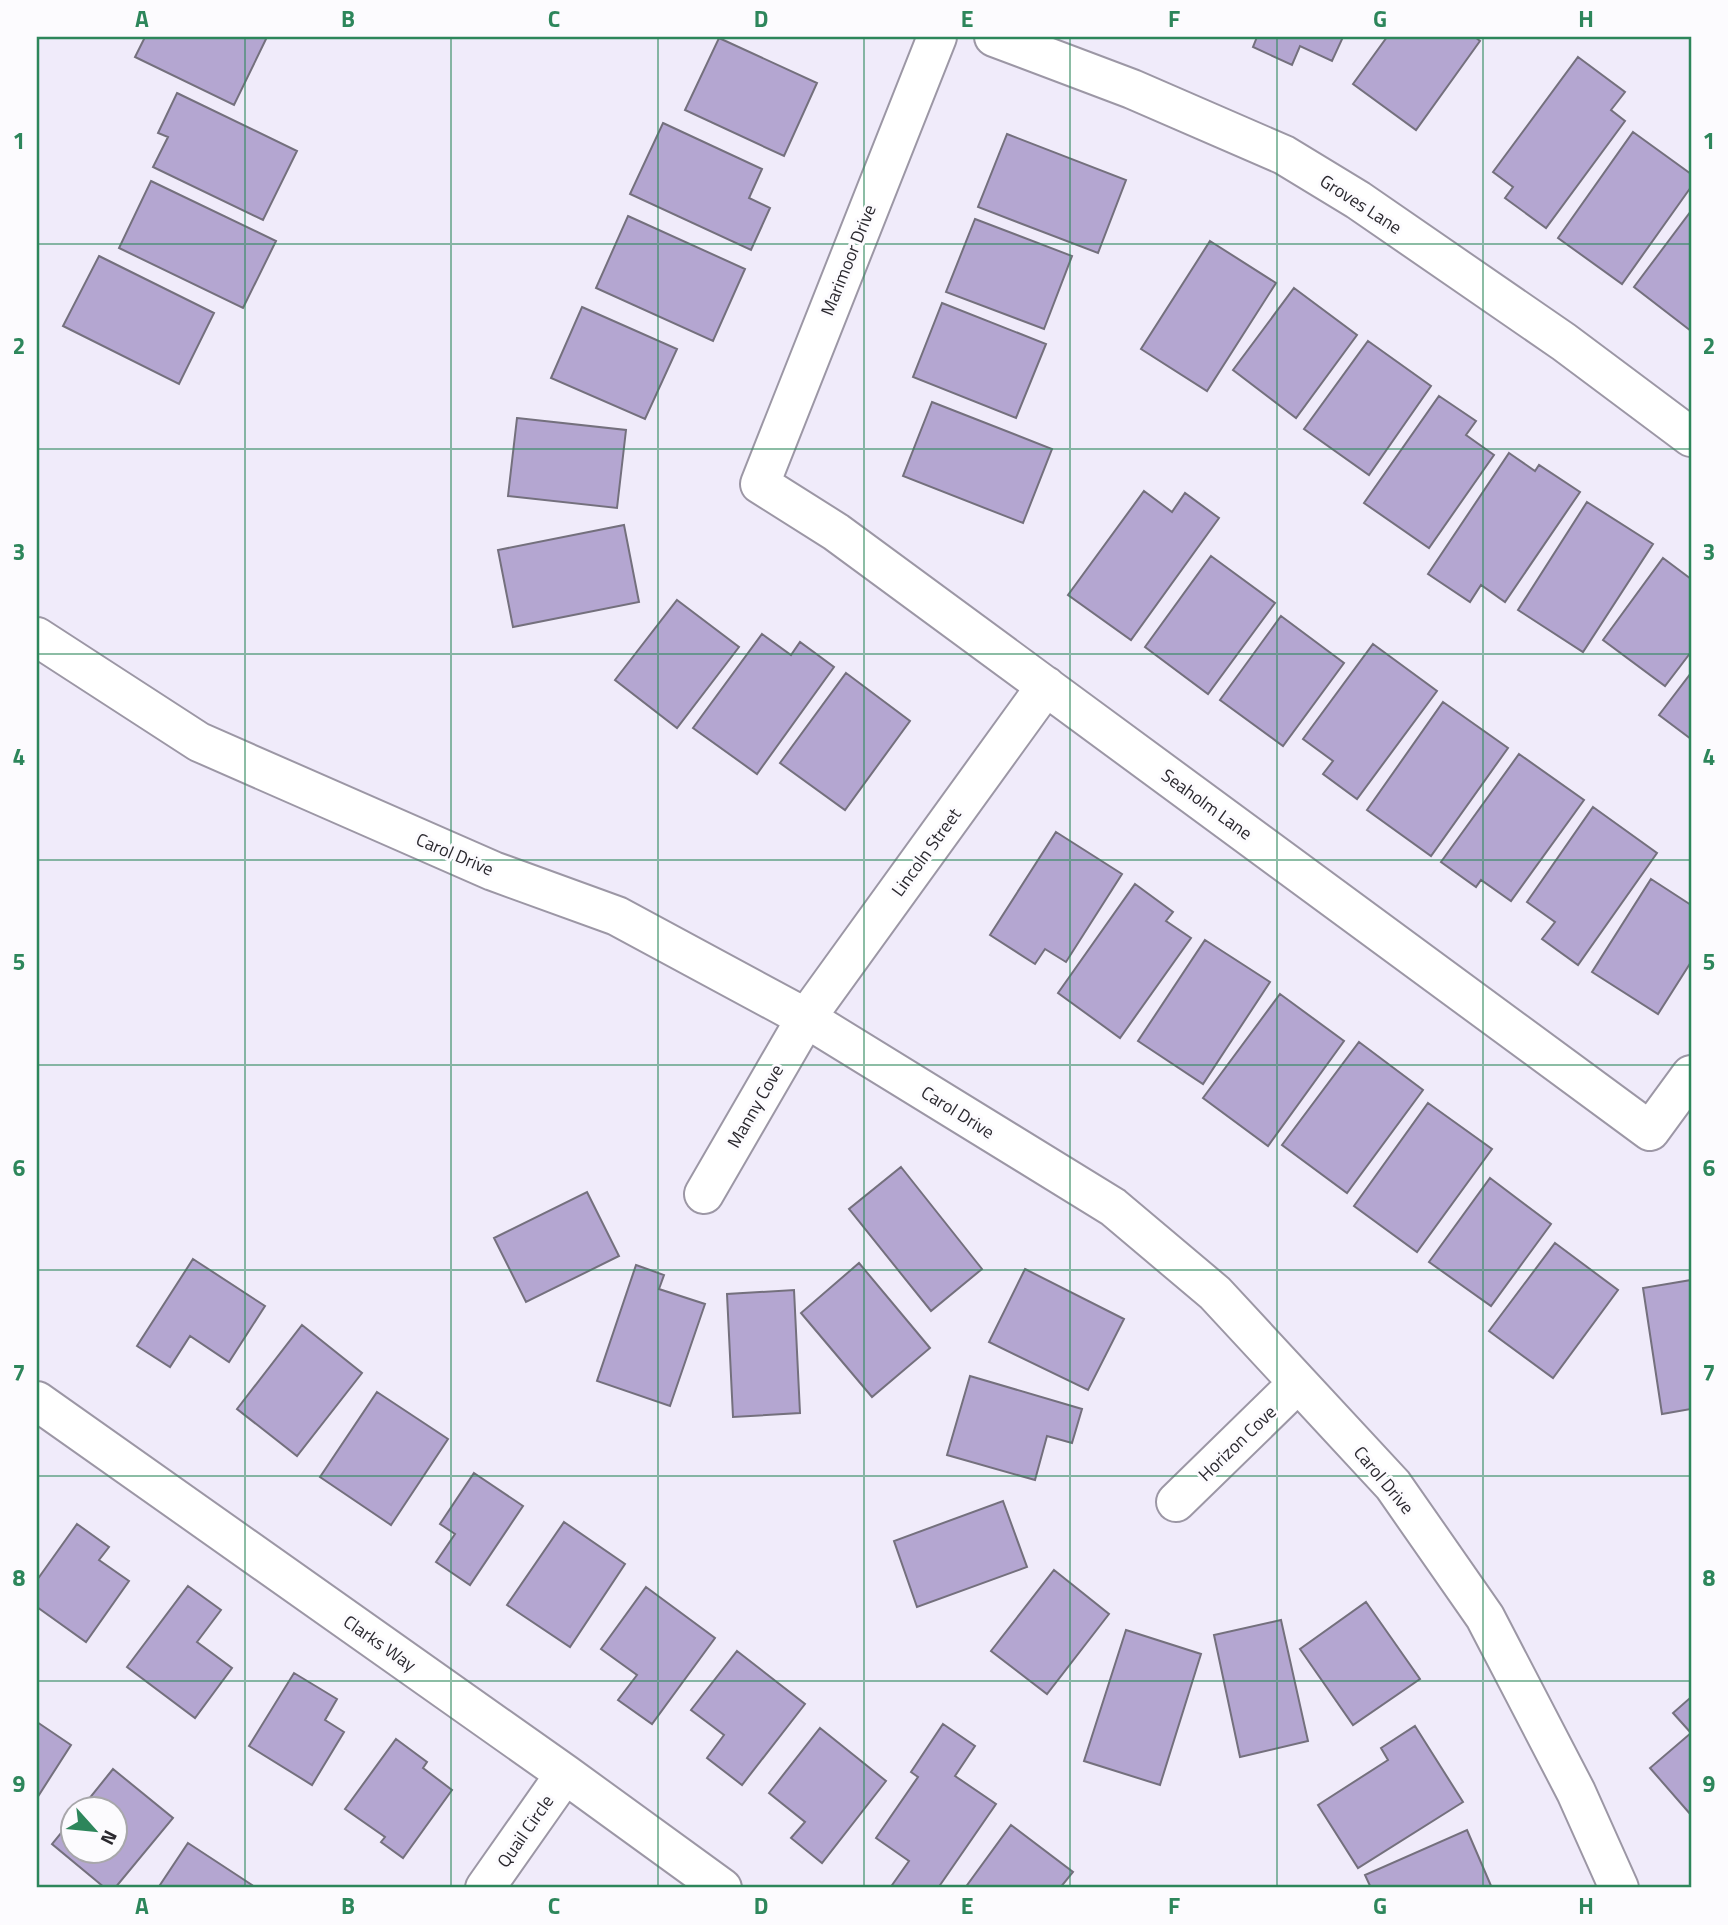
<svg xmlns="http://www.w3.org/2000/svg" width="1728" height="1925" font-family="'Titillium Web',sans-serif">
<style>
.building{fill:#b4a6d1;stroke:#74707d;stroke-width:2}
.lines{fill:none;stroke-linecap:round;stroke-linejoin:round}
.street-casing{stroke:#9c97a5;stroke-width:42}
.street{stroke:#fff;stroke-width:38}
.grid{fill:none;stroke:#2d865b;stroke-width:2;stroke-opacity:0.55}
.labels{text-anchor:middle;dominant-baseline:central;stroke-width:6;stroke-linejoin:round;paint-order:stroke}
.street-label{font-size:18px;fill:#2b292f;stroke:#fcfbfe}
.neatline{fill:none;stroke:#2d865b;stroke-width:2.5}
.grid-label{font-size:23px;text-anchor:middle;font-weight:bold;fill:#2d865b}
</style>
<rect width="100%" height="100%" fill="#f0ebfa"/>
<path class="building" d="M145,37H267L234,105L135,57Z
M1257,37H1343L1332,61L1300,46L1292,65L1253,47Z
M1387,37H1475L1480,41L1416,130L1353,84Z
M719,38L817,83L784,156L685,110Z
M1578,57L1625,92L1611,110L1625,121L1546,228L1505,198L1513,187L1493,172Z
M177,93L297,151L263,220L153,167L168,137L158,133Z
M663,123L762,169L749,198L770,208L751,250L630,194Z
M1633,132L1691,174V187L1622,284L1558,238Z
M1007,134L1126,180L1098,253L978,207Z
M151,181L276,241L243,308L119,248Z
M1691,211V331L1634,287Z
M628,216L745,269L713,341L596,288Z
M975,219L1072,256L1044,329L946,292Z
M1210,241L1276,283L1207,391L1141,349Z
M99,256L214,313L179,384L63,326Z
M1294,288L1357,335L1296,418L1233,370Z
M942,303L1046,344L1016,418L913,377Z
M582,307L677,349L645,419L551,378Z
M1368,341L1431,386L1369,475L1304,429Z
M1439,396L1476,421L1466,435L1494,455L1429,548L1364,503Z
M932,402L1052,449L1023,523L903,476Z
M517,418L626,430L617,508L508,496Z
M1509,453L1535,471L1539,465L1580,492L1505,602L1481,585L1470,602L1428,574Z
M1144,491L1172,512L1185,493L1219,518L1131,640L1068,595Z
M1587,502L1653,544L1583,652L1518,610Z
M624,525L639,602L513,627L498,550Z
M1211,556L1275,603L1208,694L1145,647Z
M1663,558L1691,579V652L1665,686L1603,640Z
M677,600L739,647L677,728L615,680Z
M1281,616L1344,663L1283,746L1220,700Z
M762,634L791,655L800,642L834,667L757,774L693,728Z
M1373,644L1437,691L1357,799L1323,774L1333,761L1303,739Z
M846,673L910,721L845,810L780,763Z
M1691,673V739L1659,715Z
M1443,702L1508,748L1431,856L1367,810Z
M1519,754L1584,800L1511,901L1481,880L1476,887L1441,862Z
M1593,807L1657,853L1578,965L1542,939L1555,922L1527,902Z
M1056,832L1122,874L1066,962L1045,949L1035,964L990,935Z
M1651,879L1691,905V962L1658,1014L1592,972Z
M1135,884L1173,912L1166,921L1191,938L1120,1038L1058,993Z
M1205,940L1270,982L1203,1084L1138,1041Z
M1280,994L1344,1041L1268,1146L1203,1098Z
M1359,1042L1423,1090L1347,1193L1282,1145Z
M1428,1103L1492,1149L1417,1252L1354,1206Z
M901,1167L982,1269L931,1311L849,1209Z
M1490,1178L1551,1224L1491,1306L1429,1262Z
M587,1192L619,1256L526,1302L494,1238Z
M1555,1243L1618,1290L1553,1378L1489,1331Z
M193,1259L265,1306L229,1362L190,1336L170,1367L137,1346Z
M859,1263L930,1348L872,1397L801,1313Z
M636,1265L664,1275L659,1289L705,1304L670,1406L597,1381Z
M1025,1269L1124,1319L1088,1390L989,1342Z
M1691,1280V1409L1662,1414L1643,1288Z
M794,1290L800,1413L733,1417L727,1294Z
M302,1325L362,1373L297,1456L237,1409Z
M970,1376L1082,1409L1072,1443L1047,1436L1035,1480L947,1455Z
M377,1392L448,1439L391,1525L320,1477Z
M474,1473L523,1506L470,1585L436,1562L455,1534L440,1524Z
M1003,1501L1027,1567L917,1607L894,1541Z
M564,1522L625,1564L570,1647L507,1605Z
M77,1524L109,1547L99,1560L129,1581L86,1642L37,1607V1580Z
M1054,1570L1109,1614L1047,1694L991,1651Z
M188,1586L221,1610L197,1642L232,1668L195,1718L127,1667Z
M646,1587L715,1638L652,1724L618,1700L637,1675L601,1649Z
M1366,1602L1420,1679L1353,1725L1300,1649Z
M1281,1620L1308,1741L1240,1757L1214,1635Z
M1126,1630L1201,1654L1160,1785L1084,1761Z
M737,1651L805,1704L742,1785L707,1758L724,1735L691,1710Z
M294,1673L337,1699L325,1720L344,1732L312,1785L249,1746Z
M1690,1698L1691,1699V1815L1650,1768L1691,1733L1673,1713Z
M37,1722L71,1745L37,1798Z
M943,1724L975,1746L955,1776L996,1804L938,1888H890L909,1861L876,1838L918,1777L911,1772Z
M1415,1726L1463,1802L1358,1868L1318,1805L1388,1760L1381,1748Z
M820,1728L886,1781L822,1863L791,1838L805,1822L769,1793Z
M396,1739L427,1762L423,1768L452,1790L403,1858L381,1842L385,1837L345,1809Z
M113,1769L173,1818L115,1888H105L52,1844L74,1817V1852H116V1810H80Z
M1011,1825L1073,1872L1060,1888H965Z
M1467,1830L1492,1888H1371L1365,1875Z
M188,1843L252,1885L250,1888H158Z"/>
<g class="lines">
<defs>
<path id="street" d="M937,37L760,484L836,532L1650,1131L1691,1075
M994,37L1132,89L1284,155L1358,200L1564,342L1691,437
M37,637L199,742L493,871L617,916L806,1018L1113,1207L1215,1293L1393,1485L1485,1617L1576,1792L1619,1888
M704,1194L806,1018L1046,686
M37,1401L565,1774L722,1888
M1176,1502L1297,1384
M485,1888L565,1774"/>
</defs>
<use href="#street" class="street-casing"/>
<use href="#street" class="street"/>
</g>
<path class="grid" d="M245,37V1888M451,37V1888M658,37V1888M864,37V1888M1070,37V1888M1277,37V1888M1483,37V1888M37,244H1691M37,449H1691M37,654H1691M37,860H1691M37,1065H1691M37,1270H1691M37,1476H1691M37,1681H1691"/>
<g class="labels">
<g class="street-label">
<text transform="translate(1361 204) rotate(33)">Groves Lane</text>
<text transform="translate(848 260) rotate(-68)">Marimoor Drive</text>
<text transform="translate(1207 804) rotate(36)">Seaholm Lane</text>
<text transform="translate(926 852) rotate(-54)">Lincoln Street</text>
<text transform="translate(455 854) rotate(23)">Carol Drive</text>
<text transform="translate(755 1106) rotate(-60)">Manny Cove</text>
<text transform="translate(958 1112) rotate(32)">Carol Drive</text>
<text transform="translate(1237 1443) rotate(-44)">Horizon Cove</text>
<text transform="translate(1384 1480) rotate(50)">Carol Drive</text>
<text transform="translate(380 1643) rotate(35)">Clarks Way</text>
<text transform="translate(525 1831) rotate(-55)">Quail Circle</text>
</g>
</g>
<rect width="1728" height="1925" fill="none" stroke="#fcfbfe" stroke-width="77"/>
<g transform="translate(94 1830) rotate(117)"><circle r="33" fill="#fcfbfe" stroke="#a8a7ab" stroke-width="2"/>
<path d="M0-5L12 26L0 18L-12 26Z" fill="#2d865b"/>
<text y="-10" font-size="19" font-weight="bold" text-anchor="middle" fill="#2b292f">N</text>
</g>
<rect x="38" y="38" width="1652" height="1848" class="neatline"/>
<g class="grid-label">
<text x="142" y="27">A</text>
<text x="348" y="27">B</text>
<text x="554" y="27">C</text>
<text x="761" y="27">D</text>
<text x="967" y="27">E</text>
<text x="1174" y="27">F</text>
<text x="1380" y="27">G</text>
<text x="1586" y="27">H</text>
<text x="19" y="149">1</text>
<text x="1709" y="149">1</text>
<text x="19" y="354">2</text>
<text x="1709" y="354">2</text>
<text x="19" y="560">3</text>
<text x="1709" y="560">3</text>
<text x="19" y="765">4</text>
<text x="1709" y="765">4</text>
<text x="19" y="970">5</text>
<text x="1709" y="970">5</text>
<text x="19" y="1176">6</text>
<text x="1709" y="1176">6</text>
<text x="19" y="1381">7</text>
<text x="1709" y="1381">7</text>
<text x="19" y="1586">8</text>
<text x="1709" y="1586">8</text>
<text x="19" y="1792">9</text>
<text x="1709" y="1792">9</text>
<text x="142" y="1914">A</text>
<text x="348" y="1914">B</text>
<text x="554" y="1914">C</text>
<text x="761" y="1914">D</text>
<text x="967" y="1914">E</text>
<text x="1174" y="1914">F</text>
<text x="1380" y="1914">G</text>
<text x="1586" y="1914">H</text>
</g>
</svg>
